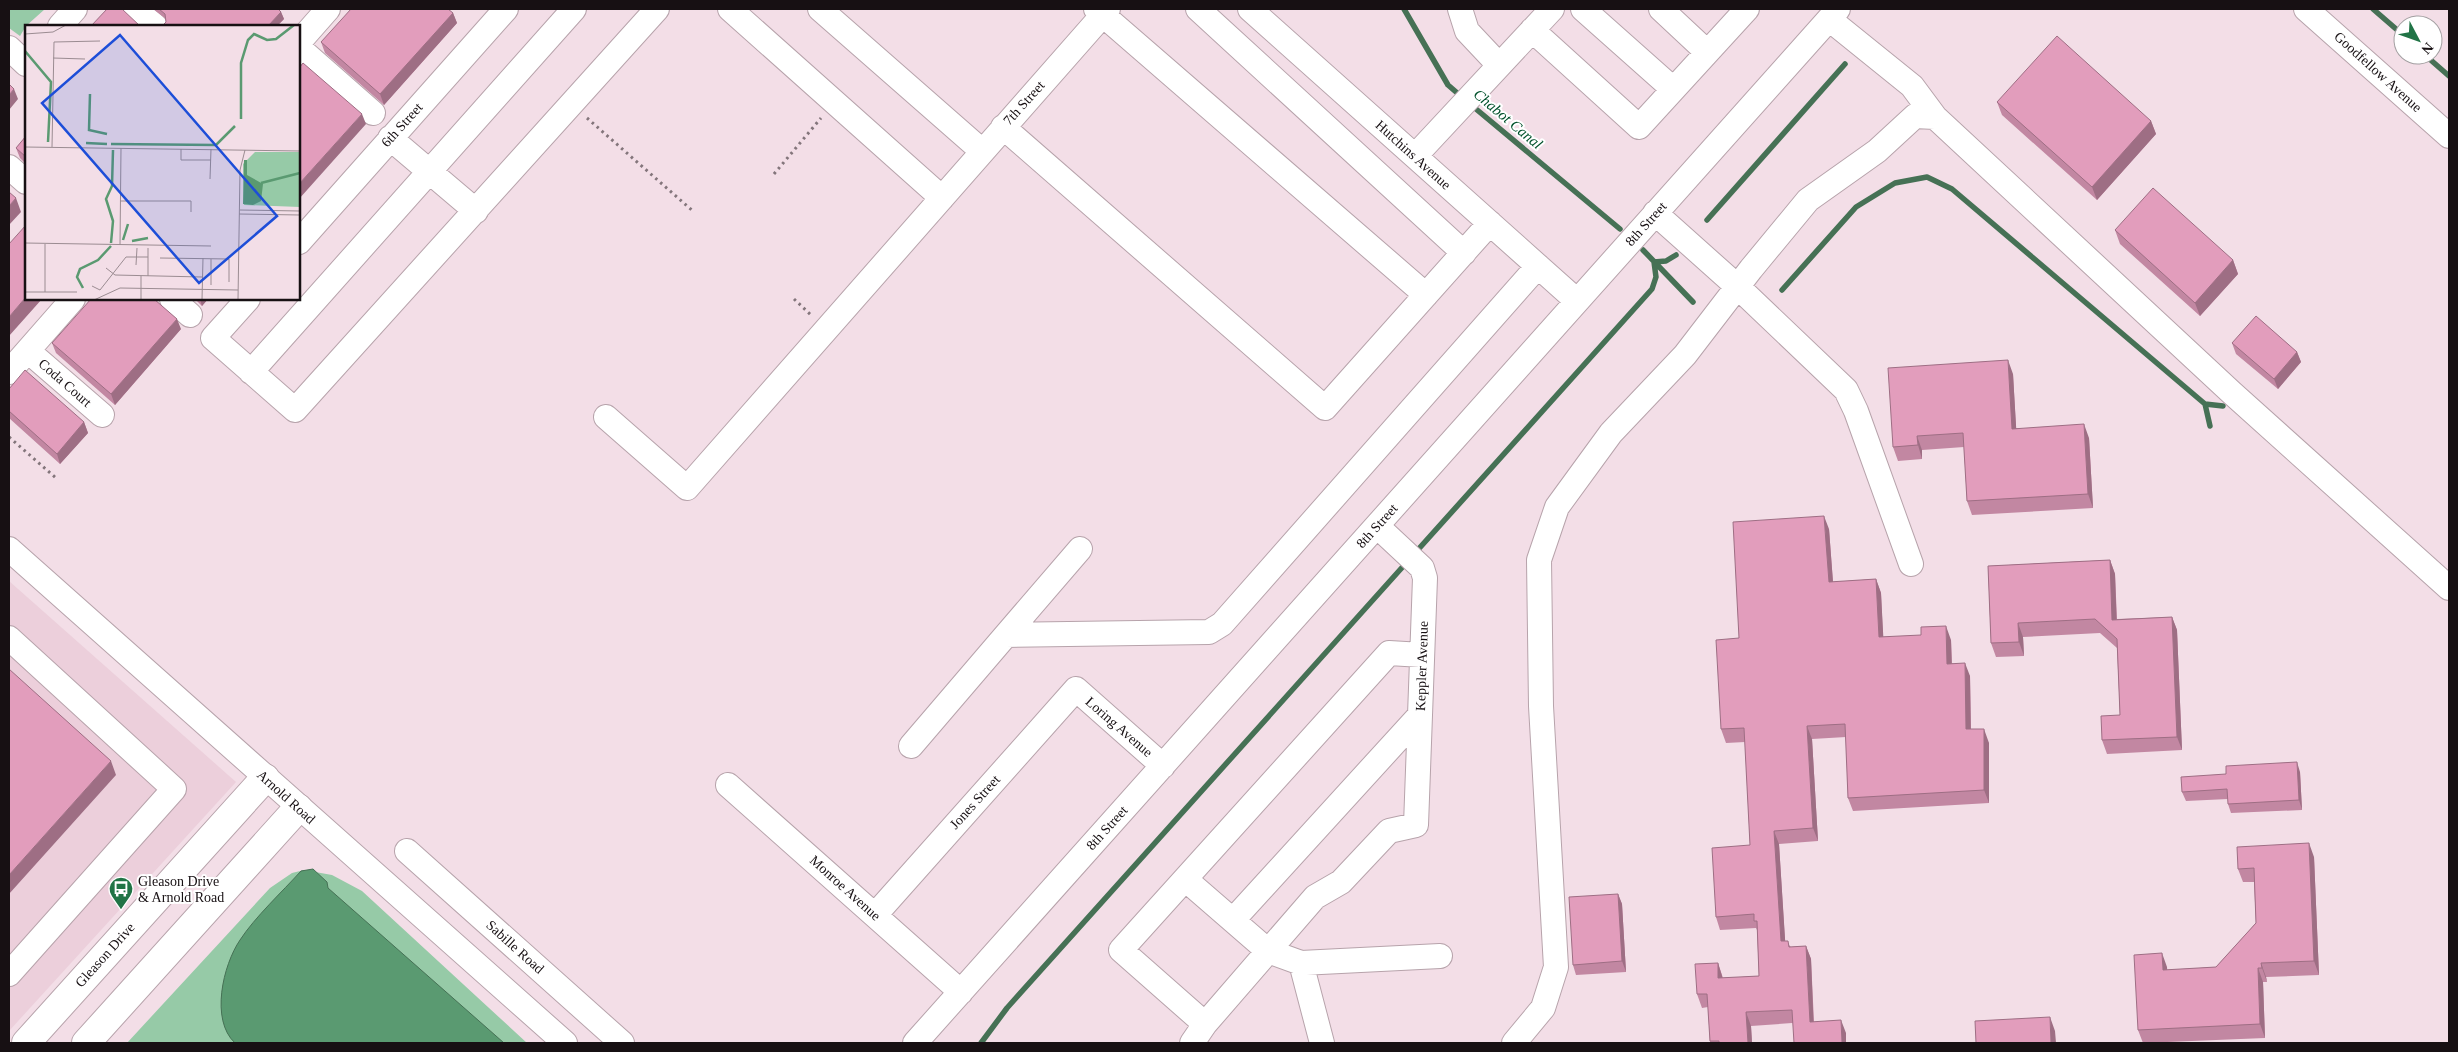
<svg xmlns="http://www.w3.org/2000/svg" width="2458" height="1052" font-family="'Times New Roman',serif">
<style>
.built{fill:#eccfdb}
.green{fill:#96caa7}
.water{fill:#5a9a71;stroke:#467155}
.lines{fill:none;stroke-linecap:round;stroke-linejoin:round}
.stream{stroke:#467155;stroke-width:5.5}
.minor-casing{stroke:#b7a3ab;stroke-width:26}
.major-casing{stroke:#b7a3ab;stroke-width:30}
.path{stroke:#83757b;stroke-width:3;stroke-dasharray:2.5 4;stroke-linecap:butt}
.minor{stroke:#fff;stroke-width:24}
.major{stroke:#fff;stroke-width:28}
.wall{fill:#c287a2}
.shaded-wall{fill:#9e6e84}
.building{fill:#e29dbc;stroke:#9e6e84}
.labels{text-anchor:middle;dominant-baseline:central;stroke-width:4;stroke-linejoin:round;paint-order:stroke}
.street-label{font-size:14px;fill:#171013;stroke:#fff}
.poi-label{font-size:14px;fill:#171013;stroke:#fff;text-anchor:start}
.water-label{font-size:15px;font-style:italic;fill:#00512b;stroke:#fff}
.inset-river{fill:none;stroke:#5a9a71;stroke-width:2.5}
.inset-road{fill:none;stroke:#9b8c92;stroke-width:1}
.view{fill:#1d4ed8;fill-opacity:0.15;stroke:#1d4ed8;stroke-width:2.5}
.inset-edge{fill:none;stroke:#171013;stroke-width:2.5}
</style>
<rect width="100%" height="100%" fill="#f3dee7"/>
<path class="built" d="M9,581L236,782L9,1031Z"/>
<path class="green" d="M9,9H45L26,26L20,36L9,28Z
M304,870L332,875L362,891L527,1043H127L270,888L292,873Z"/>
<path class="water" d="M313,869L327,882L328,888L504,1043H235C210,1020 223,965 240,940C255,917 282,892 301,871Z"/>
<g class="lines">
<path class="stream" d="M1404,9L1448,85L1463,98
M2373,9L2403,35
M2425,55L2449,76
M1470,104L1620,229
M1707,220L1845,64
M1643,250L1693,302
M1654,262L1666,261L1676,255
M1782,290L1856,207L1895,183L1927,177L1952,189L2205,404L2210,426
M2205,404L2223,406
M1415,553L1652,289L1656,277L1654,262
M981,1043L1007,1008L1407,562"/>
<defs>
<path id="minor" d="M135,9L155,26
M730,9L942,198
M820,9L982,151
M1096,9L1426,295
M1198,9L1464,253
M1250,9L1577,301
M1460,9L1467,31L1499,65
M1583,9L1673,89
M1661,9L1707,52
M2306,9L2449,136
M1829,19L1912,86L1935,117
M60,26L75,9
M1532,30L1639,127L1747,9
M299,42L328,9
M9,48L26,64
M299,48L373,113
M1003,127L1325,408L1490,223
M390,138L476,211
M1415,156L1552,9
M9,167L26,182
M1655,213L1739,288L1846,390L1856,411L1911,564
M299,242L506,9
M172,299L190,315
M248,299L213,338L295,410L657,9
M28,351L102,415
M9,372L73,299
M251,372L574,9
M606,417L687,488L1108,9
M9,549L565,1043
M1006,635L1080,549
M9,638L174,789L9,974
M911,746L1006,635L1209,632L1222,624L1538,266
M728,785L961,992
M407,851L622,1043
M1185,879L1268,951L1301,963L1440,956
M875,915L1076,689L1163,766
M1233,920L1420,715
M1301,963L1322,1043
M1205,1024L1121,950L1389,653L1422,655
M915,1043L1838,9
M1192,1043L1205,1024L1315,897L1341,882L1389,831L1416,825L1425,578L1422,568L1377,526
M1514,1043L1543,1008L1556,967L1541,706L1539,560L1557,507L1611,433L1685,355L1751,269L1808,200L1877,151L1915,116L1935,117L2232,393L2449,588"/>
<path id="major" d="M26,1043L265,778
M86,1043L298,808"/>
</defs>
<use href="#minor" class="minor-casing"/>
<use href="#major" class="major-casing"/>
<path class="path" d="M587,118L694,212
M774,174L821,118
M794,299L812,316
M9,437L56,478"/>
<use href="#minor" class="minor"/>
<use href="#major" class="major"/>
</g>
<path class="wall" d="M153,9H278L281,12L284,19L277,26H162L166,22V19Z
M453,13L457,23L384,105L325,53L321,42Z
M1997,102L2151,121L2156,134L2097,200L2002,115Z
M26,136V164L20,158L16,148Z
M2115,230L2233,260L2238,274L2200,316L2120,244Z
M195,299H208L202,306Z
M181,329L115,405L56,353L52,343Z
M2232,343L2297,352L2301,362L2278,389L2236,354Z
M2013,374L2016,428L2089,438L2093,508L1972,515L1967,501L1964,447L1922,450V459L1898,461L1893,447Z
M9,389L84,422L88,433L60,464L9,418Z
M1829,529L1833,582L1876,579L1881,593L1883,637L1951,640L1952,663L1970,676L1971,729L1989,743V803L1853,811L1848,798L1846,737L1812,739L1818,841L1779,844L1785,941L1791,947L1806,946L1811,959L1814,1022L1846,1033L1792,1023L1751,1026L1752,1043H1710L1708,1007L1702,1008L1697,994L1718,963L1723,978L1759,976L1757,930L1756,928L1720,930L1716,917L1750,845L1745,742L1726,743L1721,729L1739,638Z
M2110,560L2115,574L2117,619L2172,617L2177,630L2182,750L2107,754L2102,740L2120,715L2117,648L2100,633L2023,637L2024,656L1996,657L1991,643L1988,566Z
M2300,772L2302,810L2231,813L2228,804V799L2186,801L2182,792Z
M2314,857L2319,975L2266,977L2267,982H2263L2265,1038L2143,1043L2138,1030L2167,967V970L2216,967L2256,923L2254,882H2243L2238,869Z
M1618,894L1622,904L1626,972L1576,975L1573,965Z"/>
<path class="shaded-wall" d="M281,12L284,19L277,26H268Z
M453,13L457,23L384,105L380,94Z
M14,89L18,99L9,110V95Z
M362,114L366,124L299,199V184Z
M2151,121L2156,134L2097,200L2092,187Z
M16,198L21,212L9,225V206Z
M2233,260L2238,274L2200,316L2195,303Z
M26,297V299H42L9,336V317Z
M200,299H208L202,306Z
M177,319L181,329L115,405L111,394Z
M2297,352L2301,362L2278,389L2274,379Z
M2008,360L2013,374L2017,442L2012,429Z
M84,422L88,433L60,464L57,454Z
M2084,424L2089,438L2093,508L2088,494Z
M1917,436L1922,450V459L1918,445Z
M1824,516L1829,529L1834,596L1829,582Z
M2110,560L2115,574L2117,633L2112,620Z
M1876,579L1881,593L1884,650L1879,637Z
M2172,617L2177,630L2182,750L2177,737Z
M2018,623L2023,637L2024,656L2019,642Z
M1946,626L1951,640L1952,677L1947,664Z
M1965,663L1970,676L1971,743L1966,729Z
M1807,726L1812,739L1818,841L1813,828Z
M1984,729L1989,743V803L1984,790Z
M111,761L116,775L9,894V875Z
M2297,762L2300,772L2302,810L2299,800Z
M1774,831L1779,844L1786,954L1781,941Z
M2309,843L2314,857L2319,975L2314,961Z
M1618,894L1622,904L1626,972L1622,961Z
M1806,946L1811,959L1814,1035L1810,1022Z
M2162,953L2167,967L2168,984L2163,970Z
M1718,963L1722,976L1723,991L1718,978Z
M2261,963L2266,977L2267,982L2262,968Z
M2258,968L2263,982L2265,1038L2260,1024Z
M1746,1012L1751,1026L1752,1043H1748Z
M2050,1017L2055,1031L2056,1043H2051Z
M1841,1020L1846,1033V1043H1842Z"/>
<path class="building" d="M107,9H122L140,26H91Z
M159,9H278L281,12L268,26H162L166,22L165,14Z
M351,9H448L453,13L380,94L321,42Z
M2057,36L2151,121L2092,187L1997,102Z
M303,63L362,114L299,184V68Z
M9,84L14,89L9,95Z
M26,136V157L16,148Z
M2153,188L2233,260L2195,303L2115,230Z
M9,192L16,198L9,206Z
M26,225V297L9,317V244Z
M91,299H154L177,319L111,394L52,343Z
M2256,316L2297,352L2274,379L2232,343Z
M2008,360L2012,429L2084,424L2088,494L1967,501L1963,433L1917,436L1918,445L1893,447L1888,368Z
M25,370L84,422L57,454L9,411V389Z
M1824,516L1829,582L1876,579L1879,637L1921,635V627L1946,626L1947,664L1965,663L1966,729H1984V790L1848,798L1845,724L1807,726L1813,828L1774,831L1781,941H1788L1789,947L1806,946L1810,1022L1841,1020L1842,1043H1794L1792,1010L1746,1012L1748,1043H1719V1041H1710L1707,994H1697L1695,964L1718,963V978L1759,976L1757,921H1754V914L1716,917L1712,848L1750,845L1744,728L1721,729L1716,640L1739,638L1733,522Z
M2110,560L2112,620L2172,617L2177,737L2102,740L2101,716L2120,715L2117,639L2095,619L2018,623L2019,642L1991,643L1988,566Z
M9,669L111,761L9,875Z
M2297,762L2299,800L2228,804L2227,789L2182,792L2181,777L2226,774V766Z
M2309,843L2314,961L2261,963L2262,968H2258L2260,1024L2138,1030L2134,955L2162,953L2163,970L2216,967L2256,923L2254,868L2238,869L2237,847Z
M1618,894L1622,961L1573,965L1569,897Z
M2050,1017L2051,1043H1976L1975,1021Z"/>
<defs>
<symbol id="bus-pin" viewBox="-11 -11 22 30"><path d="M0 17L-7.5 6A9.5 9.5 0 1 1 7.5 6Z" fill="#217446" stroke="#fff"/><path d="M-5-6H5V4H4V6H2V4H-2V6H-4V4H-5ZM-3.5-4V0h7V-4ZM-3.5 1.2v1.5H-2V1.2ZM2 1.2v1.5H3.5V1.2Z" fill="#fff"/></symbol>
</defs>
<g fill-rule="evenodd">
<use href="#bus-pin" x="107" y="875" width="28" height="38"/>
</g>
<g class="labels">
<g class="street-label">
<text transform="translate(2378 72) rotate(42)">Goodfellow Avenue</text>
<text transform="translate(1024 103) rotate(-48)">7th Street</text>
<text transform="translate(402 125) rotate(-48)">6th Street</text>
<text transform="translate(1413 155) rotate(42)">Hutchins Avenue</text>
<text transform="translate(1646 224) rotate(-48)">8th Street</text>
<text transform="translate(65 383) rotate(41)">Coda Court</text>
<text transform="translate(1377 526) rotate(-48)">8th Street</text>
<text transform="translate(1422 666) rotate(-88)">Keppler Avenue</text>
<text transform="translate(1119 727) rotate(41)">Loring Avenue</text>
<text transform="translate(286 797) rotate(42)">Arnold Road</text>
<text transform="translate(975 802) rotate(-48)">Jones Street</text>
<text transform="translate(1107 828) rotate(-48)">8th Street</text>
<text transform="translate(845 888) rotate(42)">Monroe Avenue</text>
<text transform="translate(515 947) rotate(42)">Sabille Road</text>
<text transform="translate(105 955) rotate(-48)">Gleason Drive</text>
</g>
<g class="poi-label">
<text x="138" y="881">Gleason Drive<tspan x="138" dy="16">&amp; Arnold Road</tspan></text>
</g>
<g class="water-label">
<text transform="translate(1508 119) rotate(40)">Chabot Canal</text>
</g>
</g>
<g transform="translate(25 25)">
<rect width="275" height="275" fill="#f3dee7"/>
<path d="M230,127H275V182L219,180L218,139Z" fill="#96caa7"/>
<path d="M219,135H222V150L238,159L236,176L228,180L218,179Z" fill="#5a9a71"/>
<path class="inset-river" d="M0,26L26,57L23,117M65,69L64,105L82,109M216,94V38L223,15L229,9L242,15L251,14L269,0M61,118L82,119M86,119L191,120L210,101M236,158L275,148M98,215L103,199M107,216L123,213M86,218L88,196L81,174L87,161L88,125M58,263L52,252L55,244L73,235L86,221"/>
<path class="inset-road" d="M0,9L28,7L41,0M28,33L60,34M0,122L275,126M27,122L29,17L75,16M156,124V135H186M185,154L186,124M95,176H166V187M215,185L275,186M214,189L275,190M0,218L186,221M95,220L96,123M135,233L204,234V257M111,240L112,223M81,243L90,250L177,252M116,251V275M123,251V223M186,260V234M67,261L75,265L101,232H123M0,267H52M20,267V219M69,275L95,263L213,265M177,275L178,233M213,275L215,145L220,125"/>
<path class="view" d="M95,10L252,191L174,258L17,78Z"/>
<rect width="275" height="275" class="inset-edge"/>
</g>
<rect width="2458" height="1052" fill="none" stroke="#171013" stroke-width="20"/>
<g transform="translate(2418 40) rotate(131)"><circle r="24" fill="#ffffff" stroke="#a29fa1"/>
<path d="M0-4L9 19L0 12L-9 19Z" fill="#217446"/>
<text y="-8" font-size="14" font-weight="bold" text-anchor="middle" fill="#171013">N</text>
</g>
</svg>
